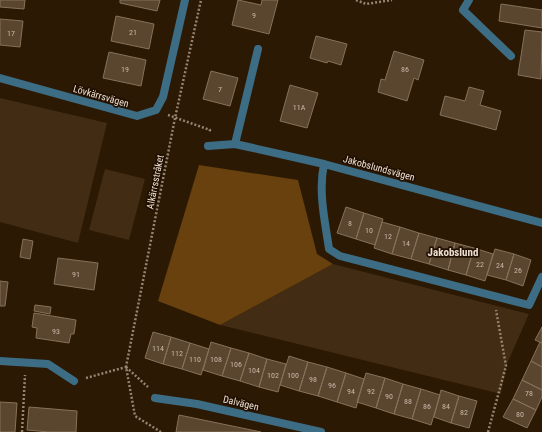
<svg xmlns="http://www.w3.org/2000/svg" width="542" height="432" font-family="'Roboto Condensed',sans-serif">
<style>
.green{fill:#422c13}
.forest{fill:#68410e}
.building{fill:#5a452f;stroke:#877159}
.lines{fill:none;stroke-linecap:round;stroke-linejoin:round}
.path{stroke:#948574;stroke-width:2.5;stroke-dasharray:2 2;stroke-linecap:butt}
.lane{stroke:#3c6d84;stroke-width:8}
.street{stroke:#3c6d84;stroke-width:8}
.labels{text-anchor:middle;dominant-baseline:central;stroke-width:3.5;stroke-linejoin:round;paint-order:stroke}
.number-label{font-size:8px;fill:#c8b8a9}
.street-label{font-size:10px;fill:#ecdfd2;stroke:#211000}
.neighbourhood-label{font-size:11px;font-weight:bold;fill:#ecdfd2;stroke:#211000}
</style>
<rect width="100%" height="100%" fill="#2b1903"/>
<path class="green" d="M0,98L107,123L78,243L0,222Z
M105,169L145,179L129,240L89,230Z
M333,264L529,314L506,366L501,394L220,325Z"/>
<path class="forest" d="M199,165L298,180L317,254L333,264L220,325L158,301Z"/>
<path class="building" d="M0,0H25L24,9L0,7Z
M120,0H160L157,11L120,3Z
M238,0L261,5L262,0H278L269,34L232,25Z
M501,4L542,10V28L499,21Z
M116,16L154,24L149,49L111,41Z
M0,19L23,21L20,47L0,45Z
M525,30L542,32L541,79L518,75Z
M316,36L347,44L341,65L328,61L327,63L310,58Z
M394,51L424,60L418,80L414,78L407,101L378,92L381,79L385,80Z
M109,52L146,60L141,86L103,78Z
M211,71L238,78L230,106L203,99Z
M290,85L318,93L307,128L280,121Z
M469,87L484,91L480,105L501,111L496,130L440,115L445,96L465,101Z
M346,207L364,213L356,239L337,233Z
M364,213L383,219L375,245L356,239Z
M382,222L400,227L392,254L374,248Z
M400,227L419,233L411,259L392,254Z
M419,233L437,238L429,264L411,259Z
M437,238L455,243L448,270L429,264Z
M23,239L33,241L30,259L20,257Z
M455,243L474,248L466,275L448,270Z
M474,248L493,254L485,281L466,275Z
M495,249L514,254L506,280L487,275Z
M514,254L531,260L523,286L506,280Z
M58,258L98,263L94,290L54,284Z
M0,281L8,282L5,306H0Z
M35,305L51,307L50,314L34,311Z
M34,313L76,320L74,334H71L69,343L36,338L37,328L32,327Z
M542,327V343L535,340Z
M153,332L171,337L163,364L145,358Z
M171,337L190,343L182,369L163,364Z
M211,342L231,348L222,376L203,370Z
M540,342L542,343V367L531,361Z
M190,343L209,349L201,375L182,369Z
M231,348L249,353L240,381L222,376Z
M249,353L267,359L259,387L240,381Z
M289,356L308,362L299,391L280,385Z
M267,359L286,364L278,392L259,387Z
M531,361L542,367V390L522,380Z
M308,362L327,367L318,396L299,391Z
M327,367L346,373L337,402L318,396Z
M346,373L364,379L356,408L337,402Z
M366,373L385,378L376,408L357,402Z
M385,378L403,384L394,414L376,408Z
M522,380L542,390V397L536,410L513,399Z
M403,384L421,389L412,419L394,414Z
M421,389L440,395L431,425L412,419Z
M441,390L459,396L451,423L434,417Z
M459,396L477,401L469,428L451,423Z
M513,399L536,410L527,428L503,417Z
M0,402L17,403L15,432H0Z
M29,407L77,411L76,432H49L27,430Z
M179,415L261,432H176Z"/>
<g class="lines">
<path class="path" d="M356,0L366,4L392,0
M168,115L210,130L209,132
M126,367L148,387
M86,378L126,367
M22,432L25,375
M161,432L135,416L126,367L175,118L201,0
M488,432L506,366L496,310"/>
<path class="lane" d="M469,0L463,10L511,56"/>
<path class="street" d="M0,78L137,116L156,110L163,97L185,0
M235,144L258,49
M208,146L235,144L324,164L542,223
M324,164C318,192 325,221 329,249L340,256L529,305L542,277
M0,361L48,364L74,381
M155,398L197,404L321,432"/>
</g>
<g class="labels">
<g class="number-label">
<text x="254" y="15">9</text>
<text x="133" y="32">21</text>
<text x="11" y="33">17</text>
<text x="125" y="69">19</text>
<text x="405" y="69">86</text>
<text x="220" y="89">7</text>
<text x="299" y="107">11A</text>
<text x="350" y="223">8</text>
<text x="369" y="230">10</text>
<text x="388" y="236">12</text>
<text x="406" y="243">14</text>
<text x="480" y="264">22</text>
<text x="500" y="265">24</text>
<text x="518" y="270">26</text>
<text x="76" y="274">91</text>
<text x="56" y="331">93</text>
<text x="158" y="348">114</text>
<text x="177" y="353">112</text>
<text x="195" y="359">110</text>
<text x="216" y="359">108</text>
<text x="236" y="364">106</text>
<text x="254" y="370">104</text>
<text x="273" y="375">102</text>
<text x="293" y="375">100</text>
<text x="313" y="379">98</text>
<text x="332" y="385">96</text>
<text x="351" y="391">94</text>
<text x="371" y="391">92</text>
<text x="529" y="393">78</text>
<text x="389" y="396">90</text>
<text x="408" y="401">88</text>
<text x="427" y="406">86</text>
<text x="446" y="406">84</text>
<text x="464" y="412">82</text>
<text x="520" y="414">80</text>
</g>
<g class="street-label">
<text transform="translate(101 96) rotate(16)">Lövkärrsvägen</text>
<text transform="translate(379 168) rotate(15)">Jakobslundsvägen</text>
<text transform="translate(155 182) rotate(-79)">Alkärrsstråket</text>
<text transform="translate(241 403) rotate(13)">Dalvägen</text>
</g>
<g class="neighbourhood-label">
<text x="453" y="252">Jakobslund</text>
</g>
</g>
</svg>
